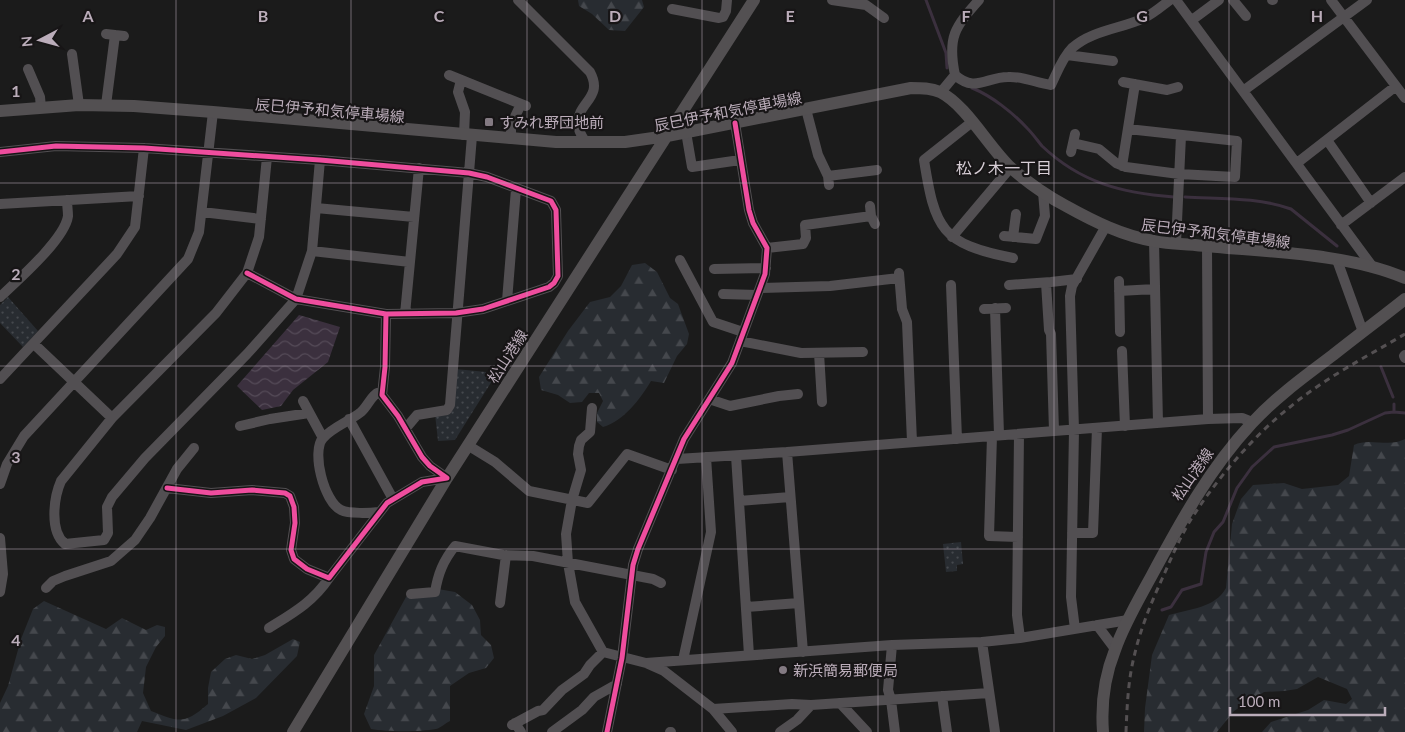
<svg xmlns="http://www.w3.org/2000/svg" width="1405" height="732" font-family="Lato,'Noto Sans JP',sans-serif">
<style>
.forest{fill:url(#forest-firs)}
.park{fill:url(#park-dots)}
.water{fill:url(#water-waves)}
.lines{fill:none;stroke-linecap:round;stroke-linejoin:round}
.stream{stroke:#3b303e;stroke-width:3}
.minor{stroke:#524f52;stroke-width:10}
.major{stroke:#535052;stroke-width:12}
.rail{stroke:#545052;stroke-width:3;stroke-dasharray:6 5;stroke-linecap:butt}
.cycleway-casing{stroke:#171516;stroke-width:8}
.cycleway{stroke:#ef4d9e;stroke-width:5}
.grid{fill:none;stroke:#bbadba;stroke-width:1;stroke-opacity:0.55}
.poi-dot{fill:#837a82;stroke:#171516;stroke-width:2}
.labels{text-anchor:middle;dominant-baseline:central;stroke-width:4.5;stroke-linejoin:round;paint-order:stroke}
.street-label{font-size:15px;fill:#bbadba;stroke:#171516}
.poi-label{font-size:15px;fill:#bbadba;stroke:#171516;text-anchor:start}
.neighbourhood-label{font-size:16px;fill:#d7ced6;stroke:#171516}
.grid-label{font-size:16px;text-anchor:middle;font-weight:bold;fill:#bbadba;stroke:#171516;stroke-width:4.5;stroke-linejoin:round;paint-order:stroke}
</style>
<defs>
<pattern id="forest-firs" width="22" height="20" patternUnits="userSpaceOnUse" patternTransform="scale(1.25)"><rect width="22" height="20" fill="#282c31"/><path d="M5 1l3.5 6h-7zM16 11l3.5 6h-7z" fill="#45484d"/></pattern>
<pattern id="park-dots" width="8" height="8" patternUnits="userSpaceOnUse" patternTransform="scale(1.25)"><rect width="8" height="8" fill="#282c31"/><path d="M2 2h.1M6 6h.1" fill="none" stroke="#45484d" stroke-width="1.8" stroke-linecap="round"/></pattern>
<pattern id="water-waves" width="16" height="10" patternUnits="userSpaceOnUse" patternTransform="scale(1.25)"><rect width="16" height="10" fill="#3b303e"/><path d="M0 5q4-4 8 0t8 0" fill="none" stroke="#554b58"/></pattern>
</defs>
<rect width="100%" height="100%" fill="#1b1b1b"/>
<path class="forest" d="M578,0H642L644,7L625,31L609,30L592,14L579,6Z
M645,263L657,272L670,298L678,304L689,334L687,344L677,356L664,383L651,381C640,399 624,421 603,427L597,422V413L603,401L599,393H589L582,402L570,403L558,395L541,390L539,377L568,331L590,302L610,297L621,286L632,265Z
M1405,439V732H1262L1271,722L1308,710L1324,700L1346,704L1352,699L1347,689L1318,677L1297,689L1284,691L1264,692L1234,711L1217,732H1144L1145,708L1152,655L1169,615C1190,609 1215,608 1226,588L1232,524L1241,499L1253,485L1284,483L1302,489L1338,485L1349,476L1354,445C1369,437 1389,448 1405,439Z
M438,589L455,592L472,605L480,620L481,635L491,645L494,658L486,668L469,673L450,686V721C445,723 441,728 436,729C420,732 387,732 371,729L364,714L374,686V655L406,597Z
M44,601L106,629L122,618L146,630L157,625L165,627V636L156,647L146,667L143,693L151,711C179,722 184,725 208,704V688L211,672L225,659L236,655L252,659L265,655L293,639L300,642L297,656L256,698L223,716L186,730L142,721L137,732H0V703L8,686L21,639L33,609Z"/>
<path class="park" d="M8,297L38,331L23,347L0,323V305Z
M455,369L497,373L455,440L438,441L435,414L452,412Z
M961,542L963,564L957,565V571L946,572L943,544Z"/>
<path class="water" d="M299,315L340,327L328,362L293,390L281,406L262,410L237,386Z"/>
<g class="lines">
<path class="stream" d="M926,0L946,53L947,68
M972,88C992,96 1013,113 1027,128C1033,134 1037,140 1042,146C1081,183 1122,193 1174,197
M1185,197C1219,199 1258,197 1291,209L1337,246
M1381,367L1393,397
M1394,404V412L1405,413
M1162,610L1171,607L1182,590L1201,584L1206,552L1214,532L1223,522L1237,488L1252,467L1274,447L1332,435L1348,430L1385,413L1394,412"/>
<path class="minor" d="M518,0L590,72C604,98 577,102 578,124C578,131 583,138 586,143
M832,0L866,5L884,18
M1176,0L1372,266
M1233,0L1246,16
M1272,0H1273
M1331,0L1405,98
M672,9L719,18L723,17L726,11L727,0
M1192,20L1219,0
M106,34L124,36
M72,54L79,105
M1067,55L1113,61
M28,69L40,97L41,108
M449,75L526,106
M955,75C975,93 986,77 1008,77C1022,76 1037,83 1051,85C1057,73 1062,58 1072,48C1092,30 1121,29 1144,18C1153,14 1162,6 1170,0
M461,80L458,92L465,112L464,135
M1123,82L1167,90L1178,87
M1243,91L1367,0
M941,92L955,75C947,37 955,27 979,0
M106,105L115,35
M806,109L818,155L828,176L829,185
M972,122L924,160C935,229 941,244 1013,258
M686,132L692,167L740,160
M511,139V125L521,104
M1327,140L1371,203
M1073,143L1099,149L1116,163L1126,167L1179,174L1235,177L1237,141L1128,129
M0,152L56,146L144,148L320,160L469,173L487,177L551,201L556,210L558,276L554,283L549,287L483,309L456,313L386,314L296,299L247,273
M1071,152L1075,134
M267,157L259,237L247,273L216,313L112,418L61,481C54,497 49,531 65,544L104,540L108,533L107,507L112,497L145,458L247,354L296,299L312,251L320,160
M1297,163L1396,86
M1122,166L1135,84
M828,176L877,170
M0,204L139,196
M870,206L871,216L875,224
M316,208L414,217
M202,212L261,219
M1341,225L1405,177
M1004,236L1036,239L1045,216L1043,192
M952,237L1011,167
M1013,237L1016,214
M1154,241L1158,423
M1176,243L1181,136
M1207,247L1208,419
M767,248L803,244L806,238L805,225L871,216
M312,251L410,262
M680,260L713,322L743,332
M1337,260L1363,332
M714,269L766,268
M899,273L902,309L907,322L912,442
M1119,281L1120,332
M1046,283L1049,330L1051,334L1054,431
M951,285L957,439
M1009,285L1051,282L1077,279
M760,288L830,286L899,278
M1119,291L1155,289
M723,294L757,295
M0,297C17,281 65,239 68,216C68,211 67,205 67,200
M507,301L516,189
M995,308L999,435
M984,309L1006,308
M405,314L419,168
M740,341L801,353L863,352
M34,344L112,418
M1122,351L1125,426
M819,353L822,402
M1405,355L1404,356L1405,358
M0,379L117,254L135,227L144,148
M709,399L730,406L779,396L798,394
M303,401L323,438
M592,408L590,432L581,440L579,446L578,454L581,470L572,500L566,534L568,563L575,602L603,652
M349,419L393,499
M240,426L270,419L309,413
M406,428L417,415L447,410L450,405L472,136
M1019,434L1017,615L1020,638
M992,436L989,536L1018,537
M469,446L495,462L529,491L588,503L627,454L672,470
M787,452L803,652
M736,456L749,655
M677,459L787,452L1208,419L1242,418L1252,422
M0,484L7,464L24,436L188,259L199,232L213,112
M167,488L211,493L252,490L285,493L290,496L294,507L295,523L291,550L294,559L307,569L329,578L387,503L422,482L447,478L430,466L422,457L398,416L382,395L385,367L386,314
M739,501L790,497
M379,512C370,513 349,514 341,510C324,502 311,451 323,438C333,427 350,421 361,412C369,405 371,394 382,391
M1072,533H1093L1097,428
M0,538L3,574L0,592
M46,588L53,581L65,576L111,561L135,540L150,518L177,469L194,448
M411,594L435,592C438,574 443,561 455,546L503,555L533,556L653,579L661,583
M500,603L506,555
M746,607L799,603
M1097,625L1115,649
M269,628C293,613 313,602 329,578
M1075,629L1071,597L1074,430L1070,296L1072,286L1106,226
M982,642L995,732
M892,645L888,690L891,700L895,732
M683,660L711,532L706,457
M646,663L892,645L982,642L1020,638L1128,620
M942,696L947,732
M840,703L867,732
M713,709L792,704L811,705L989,693
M515,723L521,732
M512,725L538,711L543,710L562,690L584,674L590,665L603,652L646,663L664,671L713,709L732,732
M552,732L582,710L594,697L617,684
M607,732L622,658L633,565L638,549L684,439L732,363L765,274L767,248L753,223L749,210L735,123
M670,732H671
M780,732L797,720L811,705"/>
<path class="major" d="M0,111L79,105L134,106L213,112L556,142H625L667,136L911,88C921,88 931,88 940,92C966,105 988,146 1010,167C1026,181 1047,196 1066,206C1093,221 1123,236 1154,241C1167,244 1182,244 1195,245C1262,252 1343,252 1405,278
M293,732L447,478L754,0
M1103,732C1101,705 1105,675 1115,650C1124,624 1139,599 1152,575C1181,521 1210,468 1252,423C1276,397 1305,376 1333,355C1357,336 1381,318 1405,299"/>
<path class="rail" d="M1126,732C1127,707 1128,681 1134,657C1140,630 1151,603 1162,579C1171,559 1179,539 1190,521C1214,482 1254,435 1290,407C1325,378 1366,357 1405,334"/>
<defs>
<path id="cycleway" d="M0,152L56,146L144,148L320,160L469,173L487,177L551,201L556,210L558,276L554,283L549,287L483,309L456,313L386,314L296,299L247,273
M167,488L211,493L252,490L285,493L290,496L294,507L295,523L291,550L294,559L307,569L329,578L387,503L422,482L447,478L430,466L422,457L398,416L382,395L385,367L386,314
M607,732L622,658L633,565L638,549L684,439L732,363L765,274L767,248L753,223L749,210L735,123"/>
</defs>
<use href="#cycleway" class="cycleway-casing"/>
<use href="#cycleway" class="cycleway"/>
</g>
<path class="grid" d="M176,0V732M351,0V732M527,0V732M702,0V732M878,0V732M1054,0V732M1229,0V732M0,183H1405M0,366H1405M0,549H1405"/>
<g class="poi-dot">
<rect x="484" y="117" width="10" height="10" rx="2.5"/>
<circle cx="783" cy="670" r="5"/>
</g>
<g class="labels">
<g class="street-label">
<text transform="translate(330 110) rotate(5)">辰巳伊予和気停車場線</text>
<text transform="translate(728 111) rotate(-11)">辰巳伊予和気停車場線</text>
<text transform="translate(1216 233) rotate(7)">辰巳伊予和気停車場線</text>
<text transform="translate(507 356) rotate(-57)">松山港線</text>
<text transform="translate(1192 474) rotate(-55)">松山港線</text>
</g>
<g class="poi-label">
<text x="499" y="122">すみれ野団地前</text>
<text x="793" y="670">新浜簡易郵便局</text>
</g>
<g class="neighbourhood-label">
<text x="1004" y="167">松ノ木一丁目</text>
</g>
</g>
<g class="grid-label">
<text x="88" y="22">A</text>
<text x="263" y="22">B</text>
<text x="439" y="22">C</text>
<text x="615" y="22">D</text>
<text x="790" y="22">E</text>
<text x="966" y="22">F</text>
<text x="1142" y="22">G</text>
<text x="1317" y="22">H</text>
<text x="16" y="97">1</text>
<text x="16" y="280">2</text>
<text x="16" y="463">3</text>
<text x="16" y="646">4</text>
</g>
<g transform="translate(40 40) rotate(264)" stroke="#171516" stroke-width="4" paint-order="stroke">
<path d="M0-4L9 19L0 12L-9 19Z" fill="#bbadba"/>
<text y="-8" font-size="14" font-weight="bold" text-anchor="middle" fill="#bbadba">N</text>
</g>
<path d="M1230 707v8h155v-8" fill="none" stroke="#bbadba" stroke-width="2.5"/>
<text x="1238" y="707" font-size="15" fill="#bbadba" stroke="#171516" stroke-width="4" paint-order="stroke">100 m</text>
</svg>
